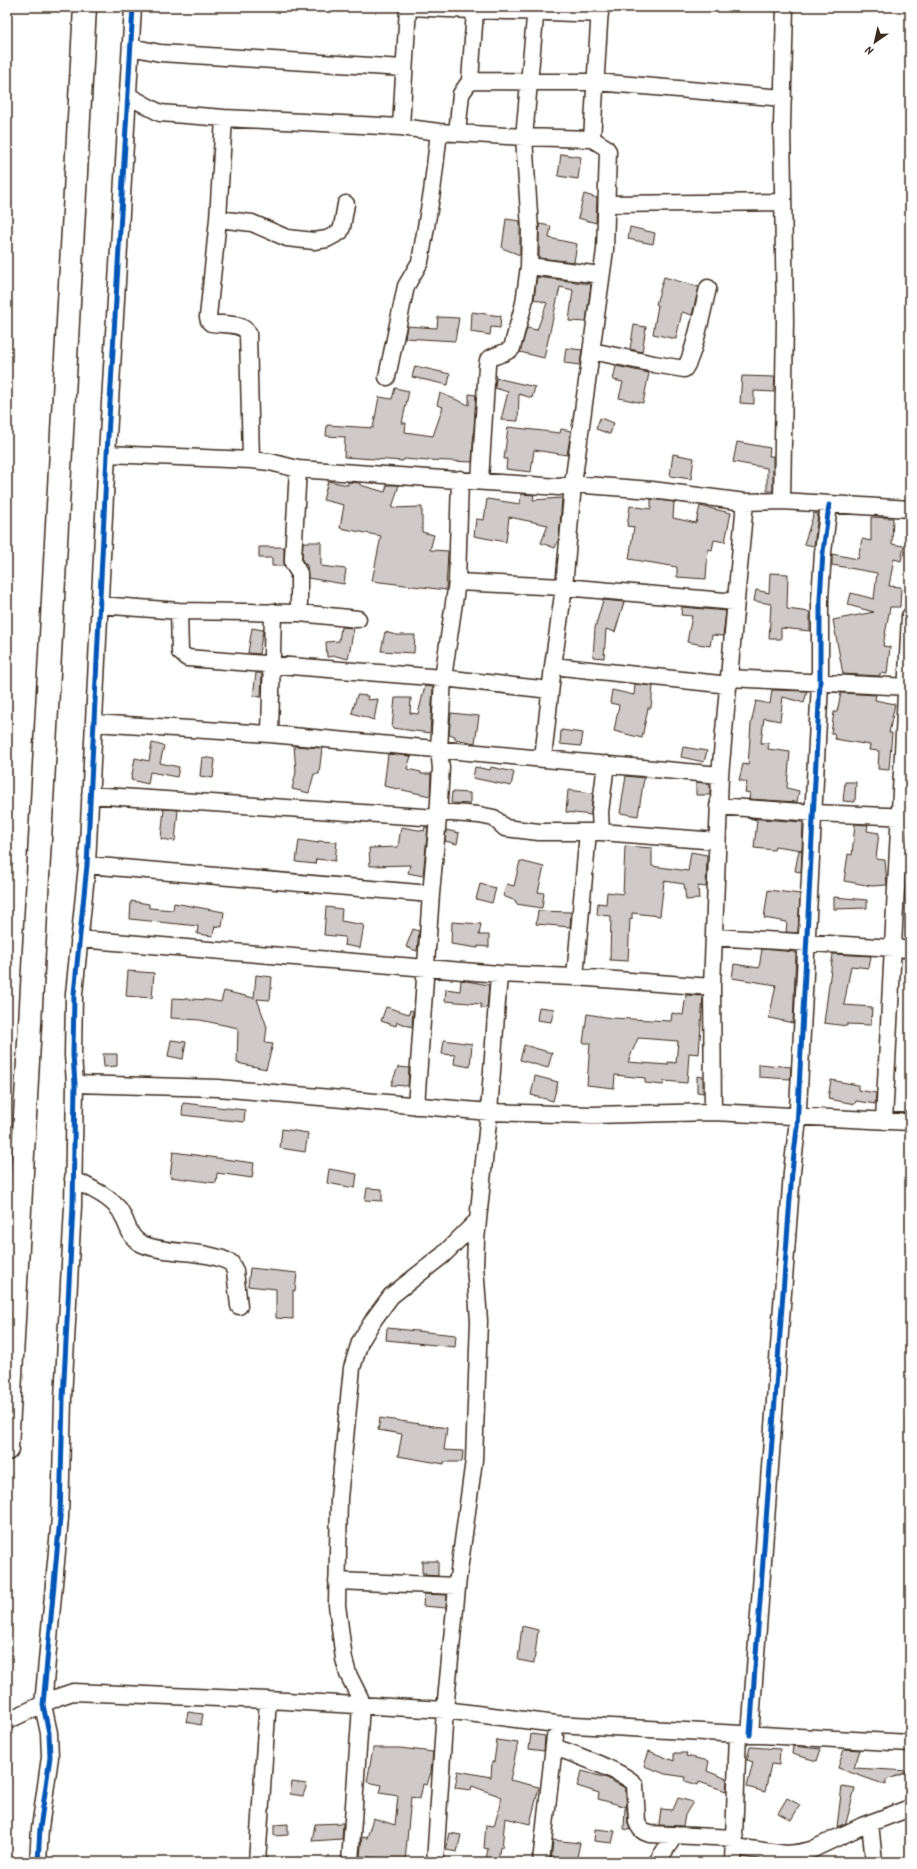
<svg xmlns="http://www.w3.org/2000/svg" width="917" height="1869" font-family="Kalam,sans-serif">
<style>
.building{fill:#cfcac7;stroke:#3b2a1e;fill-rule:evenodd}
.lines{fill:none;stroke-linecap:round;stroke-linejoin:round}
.street-casing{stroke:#3b2a1e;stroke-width:19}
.secondary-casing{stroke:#3b2a1e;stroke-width:25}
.street{stroke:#fff;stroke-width:16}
.secondary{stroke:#fff;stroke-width:22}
.rail{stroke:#3b2a1e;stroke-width:3}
.cycleway-casing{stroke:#fff;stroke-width:8}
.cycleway{stroke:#0057b8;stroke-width:5}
</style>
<rect width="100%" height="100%" fill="#fff"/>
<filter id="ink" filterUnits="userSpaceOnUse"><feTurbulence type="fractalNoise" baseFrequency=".025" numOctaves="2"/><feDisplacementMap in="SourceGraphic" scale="8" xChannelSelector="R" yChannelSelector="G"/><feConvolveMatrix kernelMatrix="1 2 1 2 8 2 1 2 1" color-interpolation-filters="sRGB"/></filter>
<g filter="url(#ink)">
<path class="building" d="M561,154L581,157L578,179L558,176Z
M584,194L597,198L596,223L578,218Z
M506,219L520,221V255L502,248Z
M539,224L551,226L549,238L577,244L574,262L539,258Z
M630,227L655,233L653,244L628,239Z
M537,277L591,284L586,322L569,321L573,290L560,287L544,358L520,352L527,328L537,330L547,303L534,299Z
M664,277L699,287L692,315L682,312L676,339L653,334L658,305L656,304Z
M472,312L501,316L500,328L491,327L490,335L471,332Z
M438,317L459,318L455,341L405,338L407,326L437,328Z
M634,325L646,327L642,352L630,349Z
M566,348L582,350L580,365L564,363Z
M415,366L450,374L448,385L412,377Z
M616,366L649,373L643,403L619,398L623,382L613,380Z
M742,376L775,377L774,392L754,391V404L740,403Z
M496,378L535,387L532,398L519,394L518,421L501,420L508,392L495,388Z
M395,388L409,391L402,423H406L405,432L433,436L443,407L437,405L440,393L469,405V394L476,395L472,462L428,460V461L404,459L403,461L344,457L345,437L326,436L327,425L373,428L379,397L392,399Z
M600,418L614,423L610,434L596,429Z
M508,427L560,433L561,429L571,431L567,455L534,450L531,472L506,469L507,459H504Z
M737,442L770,448L769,456H773V491H767V468L733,462Z
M673,454L694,458L691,479L670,476Z
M328,481L348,485V482L360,483V485L385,492L387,485H399L392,508L422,507V532L434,535L430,550L448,551L446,590L372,581L381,536L340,528L344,505L323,500Z
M521,494L534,495L533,500L562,498L559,538L555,548L541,543L548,525L509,517L506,542L474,536L476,519L484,520L487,499L520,504Z
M651,499L674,502L673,518L696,523L700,506L731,513L725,542L714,540L712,550L708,549L706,579L677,577V567L629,559L634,527L627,526L630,506L651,509Z
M814,513L818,514L814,546L804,544Z
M871,517L893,518L892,544L904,546L901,561L894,559L889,586L901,587L900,607H890L883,646L890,647L887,674L880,673V676L843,674L833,620L874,612L848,605L851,593L874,599L877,573L832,565V554L858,559L862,539L871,541Z
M303,542H321V566L346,569L344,584L308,578L307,565H306L302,560Z
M259,547H284V566H272V558H259Z
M770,573L788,574L787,609L810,612V631L781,628V639H769L771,604L754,601L756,590L769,593Z
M603,600L624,602L615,632L606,629L604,658L593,657L595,628Z
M682,607L726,611L723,636L712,635L710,646L687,642L692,616L681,615Z
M341,627L354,628L348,659L336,656L327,657L326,642L339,641Z
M252,628L263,630L259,654L248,653Z
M385,632L396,635H415L414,653L381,651Z
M256,673H262L261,697L253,696Z
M635,684L653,686L651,708H648L642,738L614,731L619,705L610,703L612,690L634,695Z
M425,686L433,687L430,733L392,728L395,698H411L410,713L418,714Z
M772,690L807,691L804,703L783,697L780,721L764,718L761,743H769L768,749L790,752L787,788L799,791L797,802L749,799L750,793L745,792L747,782L739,780L743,764L748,765L751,724L756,701L770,704Z
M841,693L876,695L875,700L895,704L889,733H892L889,770L878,769L879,751L869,750L870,745L835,739L834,733H831L834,712H837Z
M357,695L368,696L367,700L378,699L374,720L352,713Z
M451,713L479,716L475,743L455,739V736L449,735Z
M561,730L583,733L581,746L560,744Z
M152,743L164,746L160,763L179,767L177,777L150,772L148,784L131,780L135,758L149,761Z
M294,746L322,748L319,774H314L309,793L292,789L296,772Z
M683,747L707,751L704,762L681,757Z
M388,754L411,756L407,769L421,772V774H431L430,796L384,786Z
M202,757L215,759L213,778L200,776Z
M475,767L490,770L491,767L514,772L511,786L473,778Z
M626,776L644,778L638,816L620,813Z
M696,782L710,784V795H696Z
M845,782H856L855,802L843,801Z
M568,790L593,793L591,815L566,812Z
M452,792L470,793V804L451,803Z
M164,809L178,810L175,841L161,839Z
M747,818L803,822L802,850L775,846L774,850L754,848L757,820Z
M855,824L868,825L867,831L879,833L876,859L885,860L887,885L872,886L844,881L848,854L852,855Z
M401,827L424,831L425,827H428L423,876L408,873L410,865L370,866L369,848L398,847Z
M446,830L459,833L457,844L445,841Z
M299,840L318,843V841L337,842L335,861L316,859L315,864L296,862Z
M625,846L652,848V866L688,871L691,852L707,855L706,887L698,886L699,899L686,900L684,884L664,881L660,916L632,913V919L630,918L628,961L610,960L611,916L597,915L598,903L606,904L607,892L623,894Z
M799,850L802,851L801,872L795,871Z
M520,861L544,867L538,892L544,893L542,908L516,904V901L503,896L507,884L514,886Z
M480,884L496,888L492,903L476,899Z
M768,890L800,894L798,933L786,932L787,922L764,918Z
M834,897L867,900V908L834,909Z
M131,901L149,904V908L173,910L174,903L224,912L222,927L215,926L213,936L197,934L198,926L130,919Z
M326,907L342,909L341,921L364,925L360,948L344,945L345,937L324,935Z
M538,911L571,912L570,927L536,924Z
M452,922L481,924L479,935H489V947L478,946V948L451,944Z
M413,929L419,931L417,951L406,947Z
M762,949L796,952L793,1023L769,1018L776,985L732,978L734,964L759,968Z
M833,954L871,956L869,968L851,966L844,1005L872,1007L871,1025L847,1024V1026L824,1023Z
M128,971L154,973L152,998L126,996Z
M256,975L272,977L270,1000L257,999L267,1027L265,1043L273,1044L266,1069L237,1063L238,1028L200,1020L171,1018L172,998L209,1000L221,1002L224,991L254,998Z
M461,980L489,985L487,1008H481V1004L445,1001L446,989L460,991Z
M686,995L703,996L699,1054L689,1053L687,1083L664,1081L663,1085L645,1083V1078L615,1075L614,1088L587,1085L590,1043H583L587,1014L611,1018L671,1021L672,1013L683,1015ZM638,1038L678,1041L676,1063L668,1062V1065L628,1062Z
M386,1007L409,1014L410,1010L413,1011L412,1027L397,1022L396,1026L381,1021Z
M539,1007L554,1009L551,1022L537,1020Z
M171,1040L186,1042L183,1059L168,1056Z
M444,1040L472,1044L470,1067L454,1064L455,1055L442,1054Z
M524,1045L552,1053L548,1068L520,1060Z
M103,1054H117V1066L104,1067Z
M759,1064L791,1067L790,1079L759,1077Z
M398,1067L409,1068L408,1086L391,1085Z
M535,1076L558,1082L553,1101L531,1095Z
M697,1076L703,1077V1093L697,1092Z
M831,1080L858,1085V1090L876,1093L875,1104L856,1101L855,1104L828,1099Z
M183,1103L245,1110L244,1122L182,1115Z
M282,1129L308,1133L305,1152L280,1148Z
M173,1152L254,1163L252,1178L217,1173L216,1183L170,1177Z
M329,1169L357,1174L355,1188L327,1183Z
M367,1188L382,1189V1201L365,1200Z
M250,1268L297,1273L295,1291L293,1290V1319L276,1318V1289L248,1286Z
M387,1328L456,1335L455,1347L386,1340Z
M380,1418L447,1428L444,1450L463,1451L462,1462H444V1464L398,1456L402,1434L378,1430Z
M422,1561H438V1576L425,1575L426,1573H422Z
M424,1594L447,1595L446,1608L423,1606Z
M522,1626L538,1630L534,1663L518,1660Z
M188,1712L203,1714L201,1725L186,1722Z
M531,1734L545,1736L544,1751L529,1749Z
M497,1740L518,1743L510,1780L539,1787L530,1824L505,1818L502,1848L500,1847L498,1861L486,1859L488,1849L484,1848L486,1825L494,1826L502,1797L472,1786L471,1790L455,1788L458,1771L491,1777L492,1762H494Z
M793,1746L821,1749L817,1761L792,1754Z
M750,1747L780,1749L779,1765L771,1764L765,1792L747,1787L753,1762L747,1760Z
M373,1748H400L433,1752L431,1772L427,1785L423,1784L420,1799L411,1797L405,1862L360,1856L362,1837L367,1838L373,1818L395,1825L398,1796L380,1793L382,1785L367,1782Z
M844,1749L860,1750L854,1768L910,1771L886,1780V1785L838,1768Z
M649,1751L674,1761V1753H687L686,1756L709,1761L707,1771L727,1779L726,1791L699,1782L698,1785L685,1781L686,1777L665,1774L644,1766Z
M582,1771L607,1778L625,1788L627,1807L598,1799L599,1793L577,1786Z
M292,1782L307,1784L303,1796L290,1794Z
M842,1786L855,1788L846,1823L837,1827Z
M678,1798L693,1802L685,1815L683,1826L659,1825L661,1809L673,1810Z
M787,1798L800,1805L791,1820L778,1813Z
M625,1808H627L628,1823L630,1830L624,1829Z
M343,1823L342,1839L312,1841L315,1824Z
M288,1824V1835L274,1836V1825Z
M595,1829L615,1831L612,1843L594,1841Z
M450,1833L461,1835L457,1852L446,1850Z
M553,1840L580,1843L576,1862H551Z"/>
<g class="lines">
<defs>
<path id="street" d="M411,7C474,11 537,11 600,14
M131,47L160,53L403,68
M470,81L596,82L783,98
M127,95L160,113L224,118L401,127L439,132L524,137L592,139L605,147L608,151L605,250L573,484L564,587L553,666L543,758
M224,118L218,219L208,317L209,321L211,323C223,325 241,322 248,333L251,460
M401,127L408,7
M457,133L461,94L470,81L475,11
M592,139L600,7
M607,204L783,202
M218,219L252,223L287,238L314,241L327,239L340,232L342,227L346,204
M529,266L601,275
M592,351L654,364L684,369C693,360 704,304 708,288
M387,377L406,286L420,262L432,192L439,132
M107,454L251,460L270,462L298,469L559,487L573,484L652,490L745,502L782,501L910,509
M298,469L293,558V563L299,573V613
M480,481L487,366L488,360C495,354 506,354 512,348L524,303L529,266L530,229L524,137L536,7
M782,501L785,321L782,125L785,7
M457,582L564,587L736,602
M99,605L179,611L299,613L358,619
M179,611L180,652L187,658L443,678L550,690
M553,666L729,685
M729,678L910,687
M94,723L270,734L720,775
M270,734L273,612
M90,795L438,818
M718,806L814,813L910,817
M439,812L479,815L494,818L505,828L539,832H601L717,841
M601,832L600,812L606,764
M87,865L431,894
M714,937L910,949
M79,939L499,974L575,977L712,987
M575,977L588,832
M75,1084L218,1088L489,1112L593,1115L713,1112L910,1122
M416,1106L431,894L438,818L441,768L439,750L443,678L457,582L460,479
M713,1112L712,987L720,775L745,502
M884,1121L910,616
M73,1179C90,1188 107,1195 119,1209C127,1220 128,1238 142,1244C167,1255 207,1249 231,1263L235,1271L239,1306
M337,1581L457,1586
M7,1721L58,1697L73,1692L268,1700L445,1710L556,1724L910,1743
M750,1735L792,1172L797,1128L820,683V599L823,552L829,505
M554,1747C569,1752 630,1774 635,1785L637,1822C640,1830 643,1832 650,1834L735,1838
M870,1823L874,1862
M735,1847L786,1854L797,1853L811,1850L862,1826L910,1808
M38,1862L40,1828L50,1757L49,1733L43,1705L60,1518L63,1399L73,1206L75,1084L73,1055L74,994L87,865L107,454L133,7
M257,1862L268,1700
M350,1862L361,1706L360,1698L348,1674L344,1659L337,1605L339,1498L352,1368L360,1342L374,1319L391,1296L443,1255L478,1220
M435,1862L445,1710L458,1578L474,1460L479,1321L475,1266L476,1240L489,1112L499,974
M541,1862L555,1736
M657,1862L675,1835
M733,1862L738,1734"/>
<path id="secondary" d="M7,1449L85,7"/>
</defs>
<use href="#street" class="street-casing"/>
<use href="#secondary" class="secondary-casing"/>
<use href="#street" class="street"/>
<use href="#secondary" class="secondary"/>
<path class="rail" d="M7,55L10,7"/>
<defs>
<path id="cycleway" d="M750,1735L792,1172L797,1128L820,683V599L823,552L829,505
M38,1862L40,1828L50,1757L49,1733L43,1705L60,1518L63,1399L73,1206L75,1084L73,1055L74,994L87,865L107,454L133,7"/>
</defs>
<use href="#cycleway" class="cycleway-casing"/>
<use href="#cycleway" class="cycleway"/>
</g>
</g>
<rect width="917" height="1869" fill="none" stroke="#fff" stroke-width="24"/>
<rect x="12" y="12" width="893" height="1845" fill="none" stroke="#3b2a1e" stroke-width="1.5" filter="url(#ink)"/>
<g transform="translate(875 42) rotate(214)" stroke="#ffffff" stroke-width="3" paint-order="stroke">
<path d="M0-3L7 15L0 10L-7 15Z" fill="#3b2a1e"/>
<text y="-6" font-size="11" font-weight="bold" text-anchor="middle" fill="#3b2a1e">N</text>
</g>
</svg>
